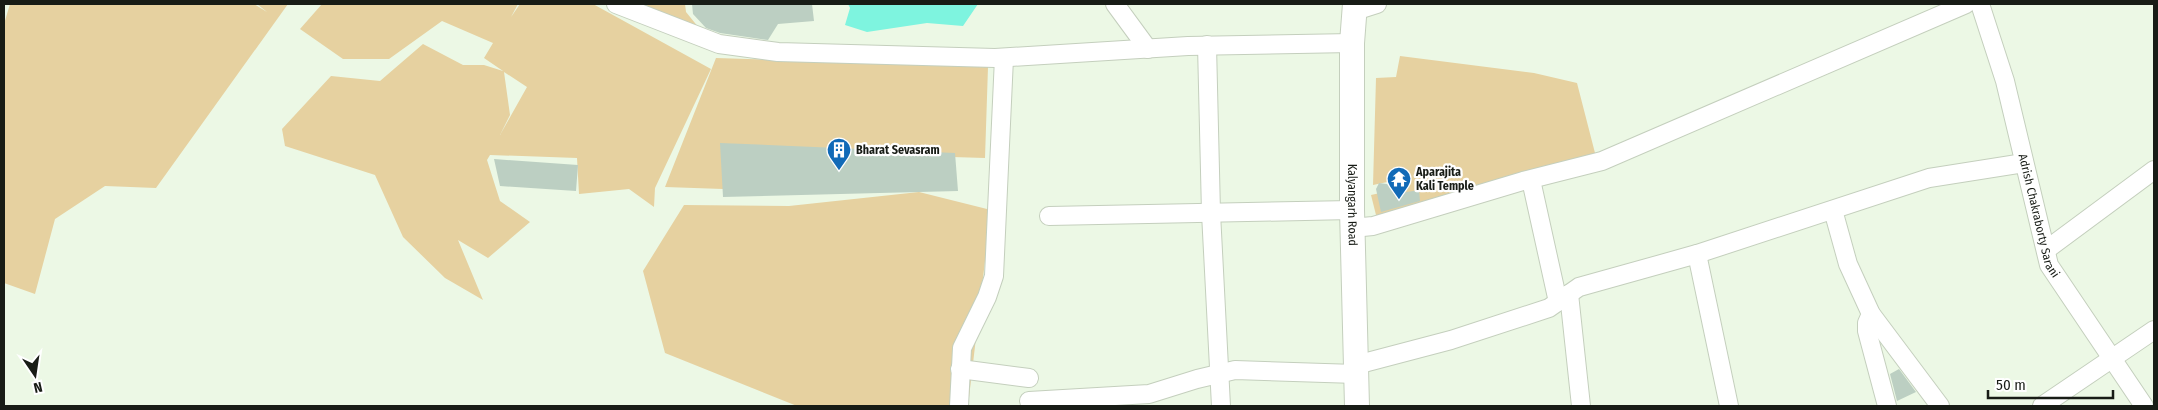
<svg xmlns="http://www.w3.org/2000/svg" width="2158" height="410" font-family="'Fira Sans Condensed',sans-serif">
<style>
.green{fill:#e6d1a0;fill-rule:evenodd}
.water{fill:#7ef4df}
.building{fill:#bccfc2}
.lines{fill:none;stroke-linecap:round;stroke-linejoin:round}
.minor-casing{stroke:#c4cfbd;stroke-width:20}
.secondary-casing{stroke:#c4cfbd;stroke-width:26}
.minor{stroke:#fff;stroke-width:18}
.secondary{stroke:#fff;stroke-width:24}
.labels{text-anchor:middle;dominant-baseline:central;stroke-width:4.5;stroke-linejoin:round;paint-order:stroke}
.poi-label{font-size:12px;font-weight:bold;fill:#181c16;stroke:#fff;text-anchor:start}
.street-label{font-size:12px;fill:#181c16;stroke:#fff}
</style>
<rect width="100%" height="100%" fill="#ecf8e5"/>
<path class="green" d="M10,4H254L267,12L257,4H288L156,188L105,186L55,219L35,294L4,283V24Z
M322,4H518L511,17L520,4H593L711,69L655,188L654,207L629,189L579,194L577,158L490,155L487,160L500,201L530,222L488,258L458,240L483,300L445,278L403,237L375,175L285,146L282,129L331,76L380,81L423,44L463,65H484L503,71L484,58L493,43L442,21L389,59H343L300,29ZM504,72L527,87L500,135L510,115Z
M643,4H685L686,12L699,28Z
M1400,56L1534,73L1577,83L1595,153L1495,181L1378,223L1371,195L1398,189L1397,180L1373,185L1376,78L1396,77Z
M716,58L988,67L985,158L725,150L723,189L665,187Z
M919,192L991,210L968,406H797L665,353L643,271L684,205L789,206Z"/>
<path class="water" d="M848,4H978L963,26L927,23L867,32L845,25L850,8Z"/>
<path class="building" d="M692,4H812L814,21L778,24L768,40L720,33L706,28L693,14Z
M720,143L955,153L958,191L723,197Z
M494,159L578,165L576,191L500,186Z
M1379,183L1394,185L1401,193L1419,190L1420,201L1381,212L1376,189Z
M1899,369L1916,392L1897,401L1890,374Z"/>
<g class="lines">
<defs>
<g id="minor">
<path d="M616,4L719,44L778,52L995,58L1188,46L1352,43"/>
<path d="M1115,4L1148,49"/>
<path id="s1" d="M1980,4L2005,81L2049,265L2144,406"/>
<path d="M1355,11L1377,4"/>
<path d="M1207,45L1211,213L1221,406"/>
<path d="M1531,180L1558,302"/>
<path d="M1833,210L1848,264L1871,314L1940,406"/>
<path d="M1049,216L1352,210"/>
<path d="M1352,228L1373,226L1523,181L1602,161L1966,4"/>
<path d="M2046,250L2154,170"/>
<path d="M1697,254L1729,406"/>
<path d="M1569,294L1581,406"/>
<path d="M1871,314L1867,323V331L1887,406"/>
<path d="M1356,365L1451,340L1549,308L1579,287L1697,254L1929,178L2024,163"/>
<path d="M960,369L1029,378"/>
<path d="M1029,401L1149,394L1197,379L1235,370L1356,374"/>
<path d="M959,406L962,348L987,297L994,276L1004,58"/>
<path d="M2042,406L2154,330"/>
</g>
<g id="secondary">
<path id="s2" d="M1355,4L1352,43V210L1357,406"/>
</g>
</defs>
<use href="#minor" class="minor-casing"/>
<use href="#secondary" class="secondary-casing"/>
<use href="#minor" class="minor"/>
<use href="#secondary" class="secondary"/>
</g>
<defs>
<symbol id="building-pin" viewBox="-11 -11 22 30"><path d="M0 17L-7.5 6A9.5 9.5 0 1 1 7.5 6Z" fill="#116ab7" stroke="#fff"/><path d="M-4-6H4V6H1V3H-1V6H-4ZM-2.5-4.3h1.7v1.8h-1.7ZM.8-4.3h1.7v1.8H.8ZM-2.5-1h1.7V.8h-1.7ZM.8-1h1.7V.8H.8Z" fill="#fff"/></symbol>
<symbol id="temple-pin" viewBox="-11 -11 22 30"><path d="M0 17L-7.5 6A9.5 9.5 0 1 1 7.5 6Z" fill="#116ab7" stroke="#fff"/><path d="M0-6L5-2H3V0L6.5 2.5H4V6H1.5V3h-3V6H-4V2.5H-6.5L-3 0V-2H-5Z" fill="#fff"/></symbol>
</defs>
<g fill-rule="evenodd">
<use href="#building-pin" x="825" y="136" width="28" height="38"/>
<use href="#temple-pin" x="1385" y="165" width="28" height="38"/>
</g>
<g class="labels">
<g class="poi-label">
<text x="856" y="150">Bharat Sevasram</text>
<text x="1416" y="172">Aparajita<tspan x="1416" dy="14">Kali Temple</tspan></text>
</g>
<g class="street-label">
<text stroke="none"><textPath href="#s2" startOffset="201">Kalyangarh Road</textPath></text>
<text stroke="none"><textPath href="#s1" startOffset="220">Adrish Chakraborty Sarani</textPath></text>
</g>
</g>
<rect width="2158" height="410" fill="none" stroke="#181c16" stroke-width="10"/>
<g transform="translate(35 375) rotate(167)" stroke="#ffffff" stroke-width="4" paint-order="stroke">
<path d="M0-4L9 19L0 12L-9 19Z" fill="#181c16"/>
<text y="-8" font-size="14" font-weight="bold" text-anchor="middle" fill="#181c16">N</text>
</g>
<path d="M1988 390v8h125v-8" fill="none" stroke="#181c16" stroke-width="2.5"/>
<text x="1996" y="390" font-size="15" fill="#181c16" stroke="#ffffff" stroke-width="4" paint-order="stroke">50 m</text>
</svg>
